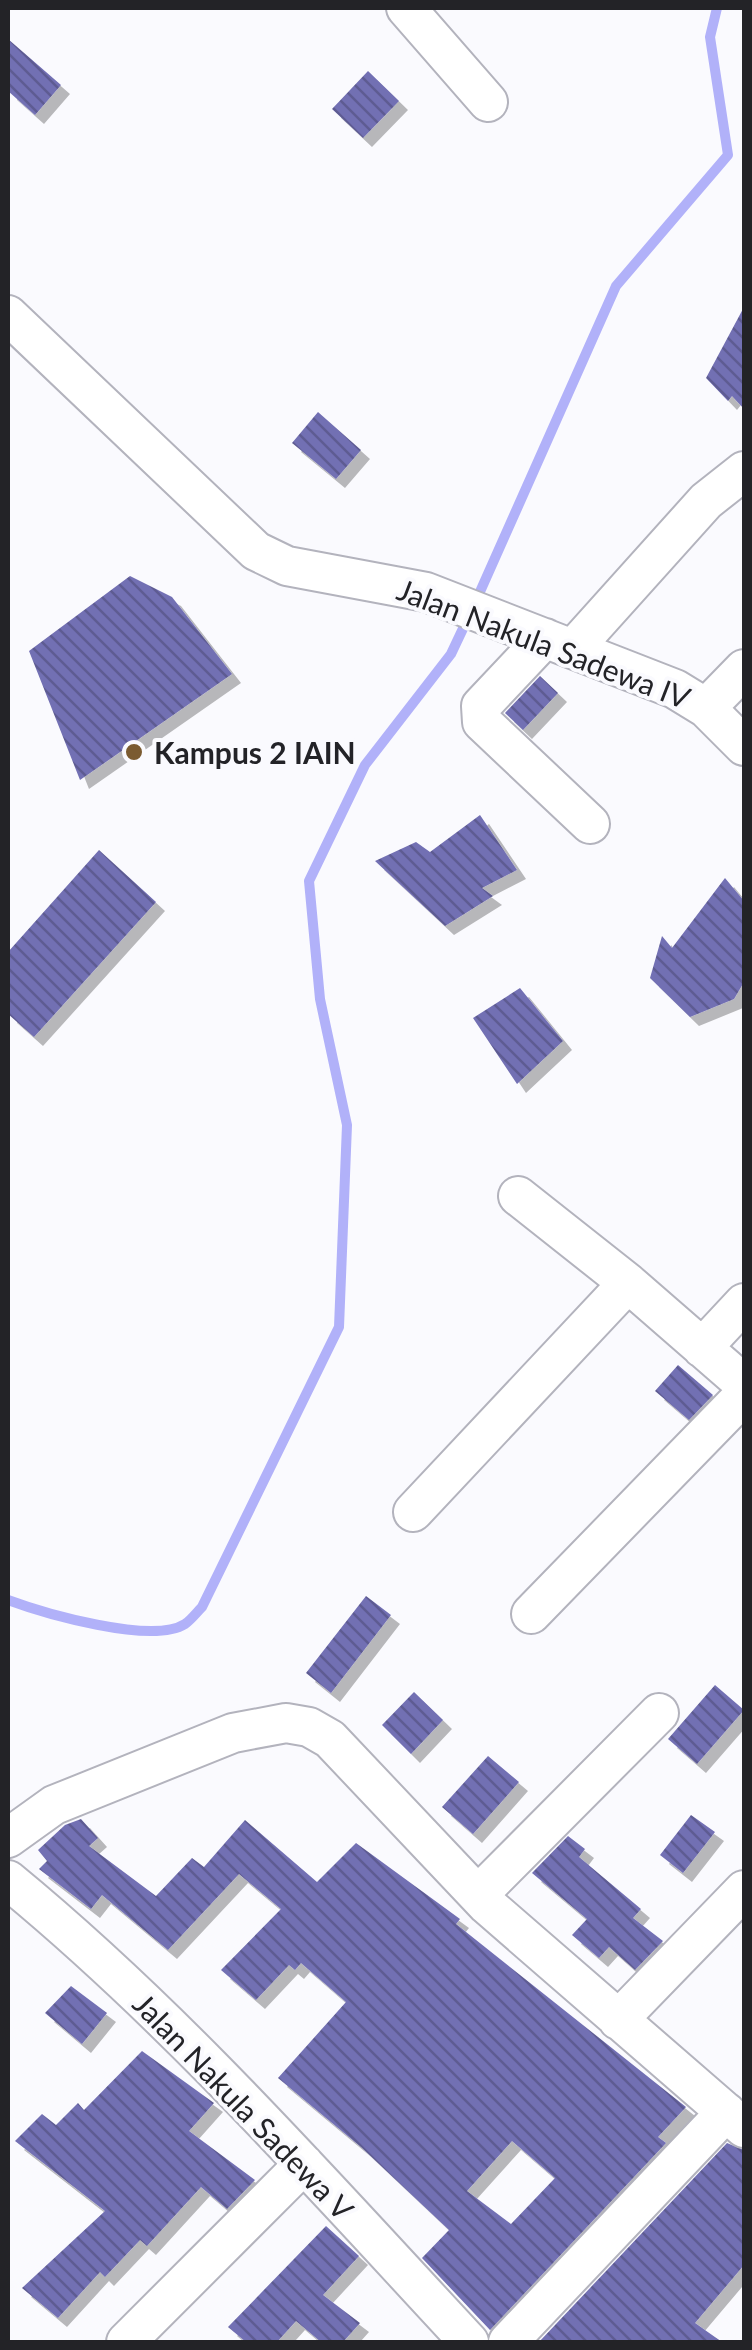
<svg xmlns="http://www.w3.org/2000/svg" width="752" height="2350" font-family="Lato,sans-serif">
<style>
.lines{fill:none;stroke-linecap:round;stroke-linejoin:round}
.stream{stroke:#b1b1f9;stroke-width:10}
.building{fill:url(#building-back-hatch);fill-rule:evenodd;filter:url(#shadow)}
.minor-casing{stroke:#b3b3bd;stroke-width:42}
.minor{stroke:#fff;stroke-width:38}
.poi-dot{fill:#7b5b31;stroke:#fafafe;stroke-width:4}
.labels{text-anchor:middle;dominant-baseline:central;stroke-width:8;stroke-linejoin:round;paint-order:stroke}
.street-label{font-size:30px;fill:#232327;stroke:#fafafe}
.poi-label{font-size:30px;font-weight:bold;fill:#232327;stroke:#fafafe;text-anchor:start}
</style>
<defs>
<pattern id="building-back-hatch" width="6" height="6" patternUnits="userSpaceOnUse" patternTransform="scale(2.5)"><rect width="6" height="6" fill="#726fb3"/><path d="M-1 5l2 2M0 0l6 6M5-1l2 2" fill="none" stroke="#5d5b92"/></pattern>
<filter id="shadow"><feDropShadow dx="9" dy="9" stdDeviation="0" flood-color="#0004"/></filter>
</defs>
<rect width="100%" height="100%" fill="#fafafe"/>
<g class="lines">
<path class="stream" d="M475,603L616,286L728,155L710,37L717,8
M8,1600C43,1613 152,1645 185,1624C191,1620 197,1612 202,1607L339,1327L347,1125L320,999L309,881L365,765L451,654L468,618"/>
</g>
<path class="building" d="M8,39L61,85L35,115L8,91Z
M368,71L399,101L363,138L332,109Z
M744,307V409L732,396L728,401L706,378Z
M318,412L361,450L336,479L292,443Z
M130,576L172,597L232,674L80,780L29,651Z
M540,676L558,693L523,730L505,713Z
M480,815L517,870L482,888L493,896L445,926L375,861L416,842L430,852Z
M99,850L156,902L34,1037L8,1014V952Z
M725,878L744,901V982L734,999L690,1017L650,978L662,936L672,948Z
M520,988L563,1041L517,1084L473,1018Z
M678,1365L713,1395L689,1420L655,1391Z
M366,1596L391,1615L331,1693L306,1673Z
M715,1685L744,1710L697,1764L668,1739Z
M414,1692L443,1720L411,1754L382,1725Z
M488,1756L519,1782L473,1834L442,1807Z
M691,1815L715,1832L683,1873L660,1855Z
M81,1819L98,1838L89,1846L156,1896L192,1858L204,1867L245,1820L317,1882L356,1843L460,1919L456,1924L686,2107L658,2137L666,2143L490,2330L422,2258L449,2230L361,2147L278,2078L346,2002L301,1963L295,1970L289,1965L256,2000L221,1970L281,1909L239,1874L168,1950L102,1895L91,1909L39,1869L47,1861L38,1850L65,1825ZM512,2141L555,2178L511,2224L467,2191Z
M568,1836L585,1849L579,1857L641,1909L633,1918L663,1941L635,1970L609,1947L599,1958L572,1935L587,1919L532,1873Z
M71,1986L107,2013L82,2044L45,2013Z
M142,2051L214,2103L189,2131L255,2180L227,2209L201,2187L147,2246L140,2240L105,2277L100,2272L58,2318L22,2288L105,2211L15,2141L42,2114L56,2125L78,2103L84,2110Z
M727,2143L744,2150V2265L695,2323L722,2342H539Z
M326,2226L359,2256L323,2295L360,2323L343,2342H321L296,2321L277,2342H246L228,2327Z"/>
<g class="lines">
<defs>
<path id="minor" d="M406,8L488,102
M8,315L256,551L287,566L426,592L675,689L706,708L744,746
M545,638L481,706L482,722L590,824
M573,649L706,501L744,471
M706,708L744,669
M518,1196L628,1283
M702,1348L744,1303
M413,1512L628,1283L744,1384
M531,1614L744,1395
M8,1838L54,1805L233,1733L286,1723L309,1727L330,1739L487,1905L744,2128
M8,1880C176,2018 321,2183 469,2342
M478,1895L659,1713
M618,2020L744,1890
M126,2342L304,2164
M508,2342L726,2112"/>
</defs>
<use href="#minor" class="minor-casing"/>
<use href="#minor" class="minor"/>
</g>
<circle class="poi-dot" cx="134" cy="752" r="10"/>
<g class="labels">
<g class="street-label">
<text transform="translate(544 643) rotate(21)">Jalan Nakula Sadewa IV</text>
<text transform="translate(244 2106) rotate(46)">Jalan Nakula Sadewa V</text>
</g>
<g class="poi-label">
<text x="154" y="752">Kampus 2 IAIN</text>
</g>
</g>
<rect width="752" height="2350" fill="none" stroke="#232327" stroke-width="20"/>
</svg>
